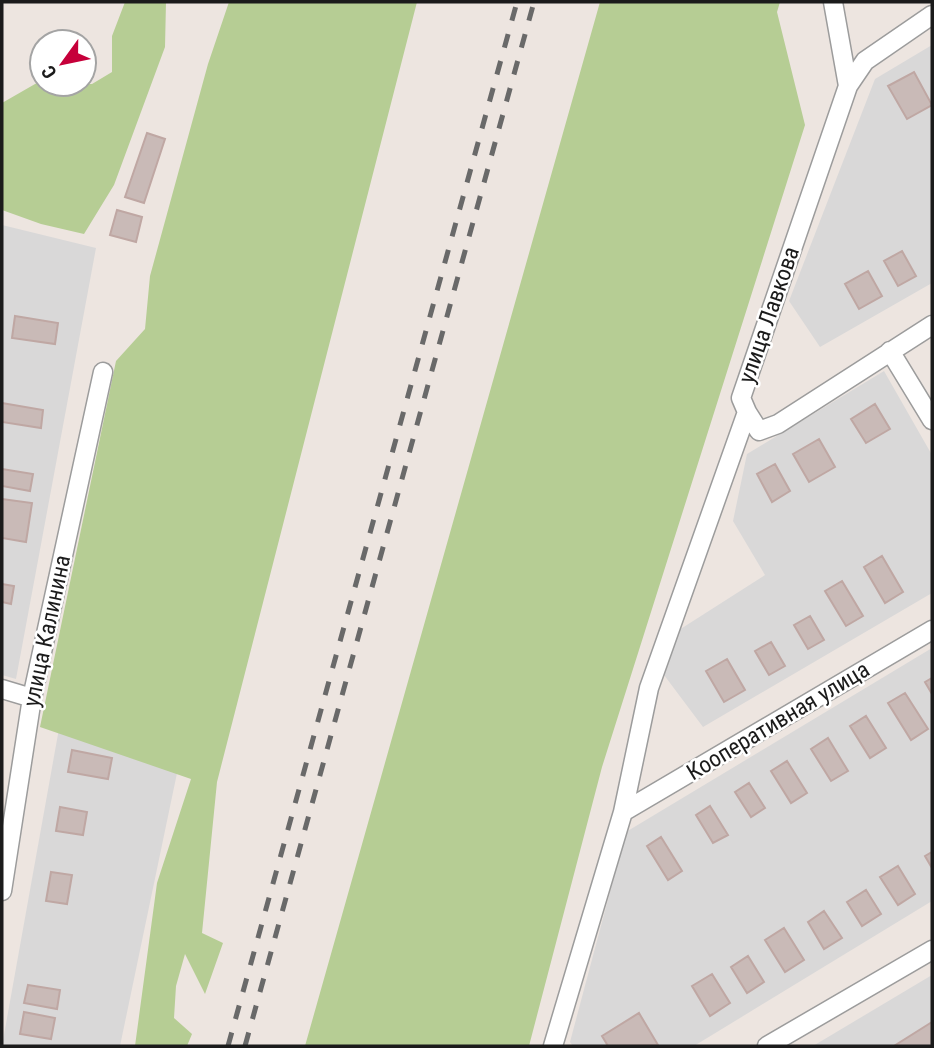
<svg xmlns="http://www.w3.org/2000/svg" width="934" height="1048" font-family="'Roboto Condensed',sans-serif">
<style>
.residential{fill:#d9d8d8}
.forest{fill:#b6cd94}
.building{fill:#c9bab7;stroke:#bfa7a3;stroke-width:2}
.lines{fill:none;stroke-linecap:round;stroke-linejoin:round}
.street-casing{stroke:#9c9c9c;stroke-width:21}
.street{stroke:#fff;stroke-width:18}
.rail{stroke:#696969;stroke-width:5;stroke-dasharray:14 14;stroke-linecap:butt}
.labels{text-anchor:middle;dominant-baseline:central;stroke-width:5;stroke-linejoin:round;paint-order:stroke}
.street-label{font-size:23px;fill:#1b1b1b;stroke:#fff}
</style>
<rect width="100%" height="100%" fill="#ede5e0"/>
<path class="residential" d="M932,45V283L820,347L789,301L875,79Z
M2,225L96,248L16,679L2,675Z
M884,371L932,455V593L703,727L664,675L679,630L765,575L733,521L747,454Z
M932,648V901L694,1046H573L570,1042L626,832Z
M60,723L181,754L120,1046H2Z
M932,975V1046H813Z"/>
<path class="forest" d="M125,2H166L165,47L114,185L84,234L41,224L2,210V103L42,80V84H92L112,72V36Z
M229,2H417L217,782L202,933L223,943L205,994L185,954L176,986L174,1018L192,1034L187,1046H135L157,883L191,779L40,727L116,361L145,329L150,276L208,64Z
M600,2H780L777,12L805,125L602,767L529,1046H305Z"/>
<path class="building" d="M914,72L932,105L907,119L888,86Z
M147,133L165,139L144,203L125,197Z
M117,210L142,217L136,242L110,235Z
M902,251L916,276L898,286L884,261Z
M868,271L882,296L859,309L845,284Z
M15,316L58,323L55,344L12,338Z
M2,403L43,410L41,428L2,422Z
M875,404L890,429L866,443L851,419Z
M819,439L835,467L809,482L793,454Z
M775,464L790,491L772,502L757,474Z
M2,469L33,474L30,491L2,486Z
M2,499L32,503L26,542L2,538Z
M882,556L903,592L885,603L864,567Z
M842,581L863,616L846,626L825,591Z
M2,584L14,586L11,604L2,602Z
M810,616L824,640L808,649L794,625Z
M771,642L785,666L769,675L755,651Z
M727,659L745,690L724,702L706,671Z
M932,678V694L925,682Z
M905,693L928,729L911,740L888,703Z
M866,716L886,748L870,758L850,726Z
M828,738L848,771L831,781L811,749Z
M72,750L112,758L108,779L68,772Z
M787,761L807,793L791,803L771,771Z
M749,783L765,808L751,817L735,792Z
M710,806L728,835L713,843L696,815Z
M60,807L87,812L83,835L56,831Z
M661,837L682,871L668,880L647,846Z
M932,852V868L925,856Z
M898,866L915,894L898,905L880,877Z
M51,872L72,875L67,904L46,901Z
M866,890L881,914L862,926L847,902Z
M824,911L842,938L824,949L808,922Z
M784,928L804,960L785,972L765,940Z
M748,956L764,982L747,993L731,967Z
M712,974L730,1003L710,1016L692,986Z
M28,985L60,990L57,1009L24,1003Z
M24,1012L55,1018L51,1039L20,1034Z
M639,1013L658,1045L608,1046L602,1036Z
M932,1022V1046H894Z"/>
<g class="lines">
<defs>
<path id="street" d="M833,2L848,86
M890,351L932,420
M747,412L759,431L778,424L932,325
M2,689L32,698
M623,812L932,630
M2,891L32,698L103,372
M553,1046L623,812L649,688L747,412L741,398L848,86L865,61L932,15
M767,1046L932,950"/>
</defs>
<use href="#street" class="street-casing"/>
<use href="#street" class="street"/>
<path class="rail" d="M228,1046L517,2
M245,1046L534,2"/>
</g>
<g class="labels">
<g class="street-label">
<text transform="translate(769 315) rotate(-71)">улица Лавкова</text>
<text transform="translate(47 631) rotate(-78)">улица Калинина</text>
<text transform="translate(778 721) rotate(-31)">Кооперативная улица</text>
</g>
</g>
<rect width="934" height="1048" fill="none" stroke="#1b1b1b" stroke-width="7"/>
<g transform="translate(63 63) rotate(237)"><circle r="33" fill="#ffffff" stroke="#a4a4a4" stroke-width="2"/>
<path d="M0-5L12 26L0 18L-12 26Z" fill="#c6003a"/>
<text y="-10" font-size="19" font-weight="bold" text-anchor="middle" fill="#1b1b1b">С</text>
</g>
</svg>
